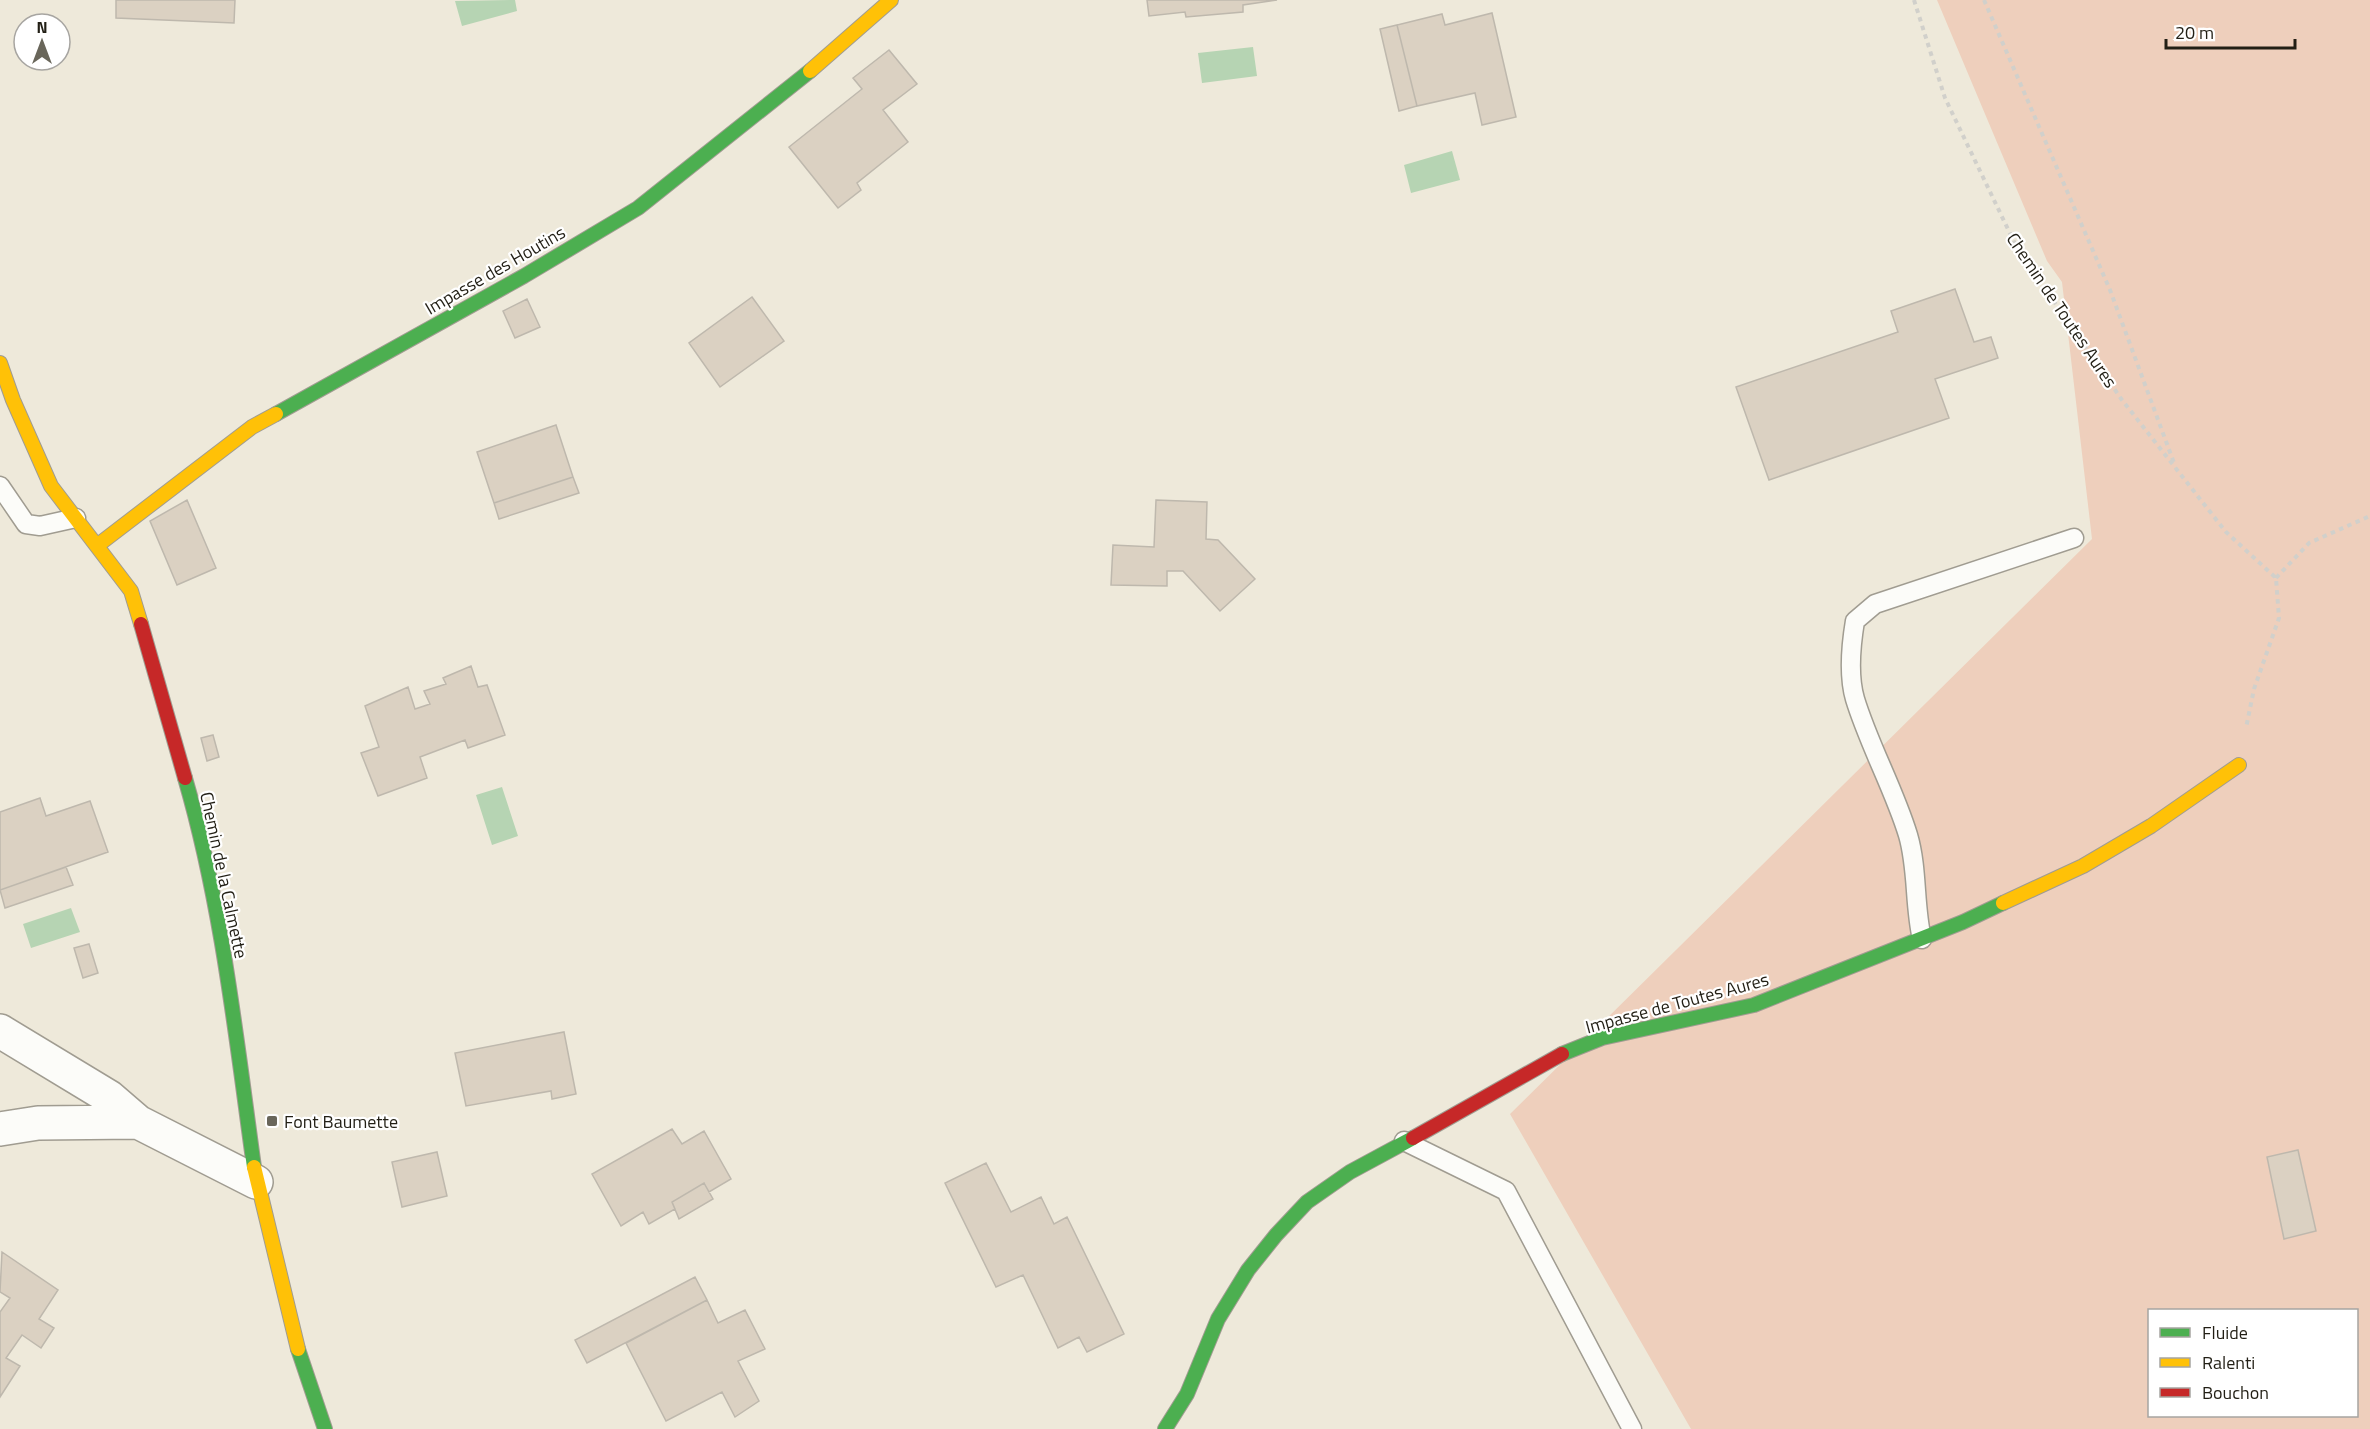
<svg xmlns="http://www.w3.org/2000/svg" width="2370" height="1429" font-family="'Titillium Web',sans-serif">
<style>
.green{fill:#eecfbc;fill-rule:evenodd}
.water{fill:#b6d4b3}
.building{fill:#dbd1c2;stroke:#beb8ad;stroke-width:1.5}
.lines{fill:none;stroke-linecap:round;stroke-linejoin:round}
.lane-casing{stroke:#a09c91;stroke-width:21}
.street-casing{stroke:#a09c91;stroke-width:36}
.fast-casing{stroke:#a09c91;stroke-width:16}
.slow-casing{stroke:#a09c91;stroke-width:16}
.jam-casing{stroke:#a09c91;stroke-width:16}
.path{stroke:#d1d0cb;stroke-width:4;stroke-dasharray:4.5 4.5;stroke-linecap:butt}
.lane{stroke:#fcfcf9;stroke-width:18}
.street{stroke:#fcfcf9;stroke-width:33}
.fast{stroke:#4caf50;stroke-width:14}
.slow{stroke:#ffc107;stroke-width:14}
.jam{stroke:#c62828;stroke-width:14}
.poi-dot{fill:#69665a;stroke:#fff;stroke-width:2}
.labels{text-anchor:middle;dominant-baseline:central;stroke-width:4.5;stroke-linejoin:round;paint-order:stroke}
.street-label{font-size:18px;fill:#221f15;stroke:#fff}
.poi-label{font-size:18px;fill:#221f15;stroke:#fff;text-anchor:start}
</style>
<rect width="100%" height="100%" fill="#eee9da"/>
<path class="green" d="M1937,0H2370V1429H1691L1510,1114L2092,539L2062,282L2047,261ZM2150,1310H2356V1416H2150Z"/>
<path class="water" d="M515,0L517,11L462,26L455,1Z
M1253,47L1257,76L1202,83L1198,53Z
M1452,151L1460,180L1411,193L1404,165Z
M502,787L518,836L492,845L476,795Z
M71,908L80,932L31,948L23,924Z"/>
<path class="building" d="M116,0H235L234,23L116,18Z
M1147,0H1277L1243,5V12L1186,17L1185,12L1149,16Z
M1492,13L1516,117L1482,125L1475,93L1417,106L1397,25L1442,14L1445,25Z
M1397,25L1417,106L1399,111L1380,29Z
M889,50L917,84L883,110L908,142L857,183L861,190L838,208L789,147L862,89L853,78Z
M1955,289L1974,342L1991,337L1998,358L1935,379L1949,418L1769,480L1736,387L1898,332L1891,311Z
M752,297L784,341L720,387L689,343Z
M527,299L540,327L515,338L503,311Z
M556,425L573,477L494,503L477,452Z
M573,477L579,493L499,519L494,503Z
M187,500L216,568L177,585L150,521Z
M1156,500L1207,502L1206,539L1218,540L1255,579L1220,611L1183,571H1167V586L1111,585L1113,545L1154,547Z
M471,666L478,687L487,685L505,735L468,748L465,740L420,757L427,778L378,796L361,753L379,747L365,706L408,687L415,709L430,704L424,691L446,684L443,678Z
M213,735L219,757L207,761L201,738Z
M40,798L46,816L90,801L108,852L0,890V812Z
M66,867L73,885L5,908L0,890Z
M89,944L98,973L83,978L74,948Z
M564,1032L576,1094L552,1099L551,1091L466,1106L455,1053Z
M672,1129L682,1144L704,1131L731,1179L709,1192L704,1183L672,1202L675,1209L649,1224L643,1212L621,1226L592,1174Z
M2298,1150L2316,1231L2284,1239L2267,1157Z
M437,1152L447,1196L402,1207L392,1162Z
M986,1163L1011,1212L1041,1197L1054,1224L1067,1217L1124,1334L1087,1352L1079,1337L1058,1348L1023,1275L996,1287L945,1183Z
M704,1183L713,1199L679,1219L672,1202Z
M2,1252L58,1290L39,1319L54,1328L41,1348L22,1335L6,1358L20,1366L0,1397V1312L10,1298L0,1292Z
M695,1277L707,1300L587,1363L575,1340Z
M707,1300L718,1323L745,1310L765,1349L738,1361L759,1401L735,1417L722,1392L666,1421L626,1343Z"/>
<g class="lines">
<defs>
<path id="lane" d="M0,486L26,524L40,526L76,518
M1922,939C1914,905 1918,869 1908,835C1894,789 1869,745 1855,699C1848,675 1851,645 1855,621L1875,604L2074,538
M1404,1141L1506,1191L1632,1429"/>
<path id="street" d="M0,1031L109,1097L138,1122L256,1182
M0,1129L38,1123L138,1122"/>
<path id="fast" d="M276,414L524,276L638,208L810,71
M185,778C222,905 236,1037 254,1167
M1562,1054L1602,1038L1754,1005L1963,922L2003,903
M298,1349L325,1429
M1165,1429L1187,1394L1218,1319L1248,1270L1276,1235L1307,1202L1350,1172L1413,1138"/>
<path id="slow" d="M810,71L891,0
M0,363L13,400L51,486L131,591L141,624
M98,545L252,427L276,414
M2003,903L2083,866L2151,826L2239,765
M254,1167L298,1349"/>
<path id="jam" d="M141,624L185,778
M1413,1138L1562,1054"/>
</defs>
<use href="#lane" class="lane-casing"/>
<use href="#street" class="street-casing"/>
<use href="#fast" class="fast-casing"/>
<use href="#slow" class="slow-casing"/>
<use href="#jam" class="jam-casing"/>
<path class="path" d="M1914,0L1945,98L2017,248L2122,400L2226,532L2276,578L2279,618L2254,689L2246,728
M1984,0L2110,290L2174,463
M2276,578L2309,543L2370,516"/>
<use href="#lane" class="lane"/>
<use href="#street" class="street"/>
<use href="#fast" class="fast"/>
<use href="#slow" class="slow"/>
<use href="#jam" class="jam"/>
</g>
<rect class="poi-dot" x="266" y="1115" width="12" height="12" rx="3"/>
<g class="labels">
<g class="street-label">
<text transform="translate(495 270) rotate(-30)">Impasse des Houtins</text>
<text transform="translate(2062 310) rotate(56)">Chemin de Toutes Aures</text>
<text transform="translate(224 875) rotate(78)">Chemin de la Calmette</text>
<text transform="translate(1677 1003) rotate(-15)">Impasse de Toutes Aures</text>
</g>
<g class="poi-label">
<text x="284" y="1121">Font Baumette</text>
</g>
</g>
<rect x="2148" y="1309" width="210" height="108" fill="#ffffff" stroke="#a7a5a1" stroke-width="1.5"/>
<rect x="2160" y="1328" width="30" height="9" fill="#4caf50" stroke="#a7a5a1" stroke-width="1.5"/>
<text x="2202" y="1339" font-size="18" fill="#221f15">Fluide</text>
<rect x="2160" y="1358" width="30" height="9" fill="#ffc107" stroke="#a7a5a1" stroke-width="1.5"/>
<text x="2202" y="1369" font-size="18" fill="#221f15">Ralenti</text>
<rect x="2160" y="1388" width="30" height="9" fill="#c62828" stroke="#a7a5a1" stroke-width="1.5"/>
<text x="2202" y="1399" font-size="18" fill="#221f15">Bouchon</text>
<g transform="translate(42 42)"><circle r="28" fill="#ffffff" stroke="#a7a5a1" stroke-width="1.5"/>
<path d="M0-4.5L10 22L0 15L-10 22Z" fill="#69665a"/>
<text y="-9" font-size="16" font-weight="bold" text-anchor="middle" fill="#221f15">N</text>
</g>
<path d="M2166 39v9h129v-9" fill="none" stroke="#221f15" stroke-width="3"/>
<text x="2175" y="39" font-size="18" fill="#221f15" stroke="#ffffff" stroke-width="4.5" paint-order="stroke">20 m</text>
</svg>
